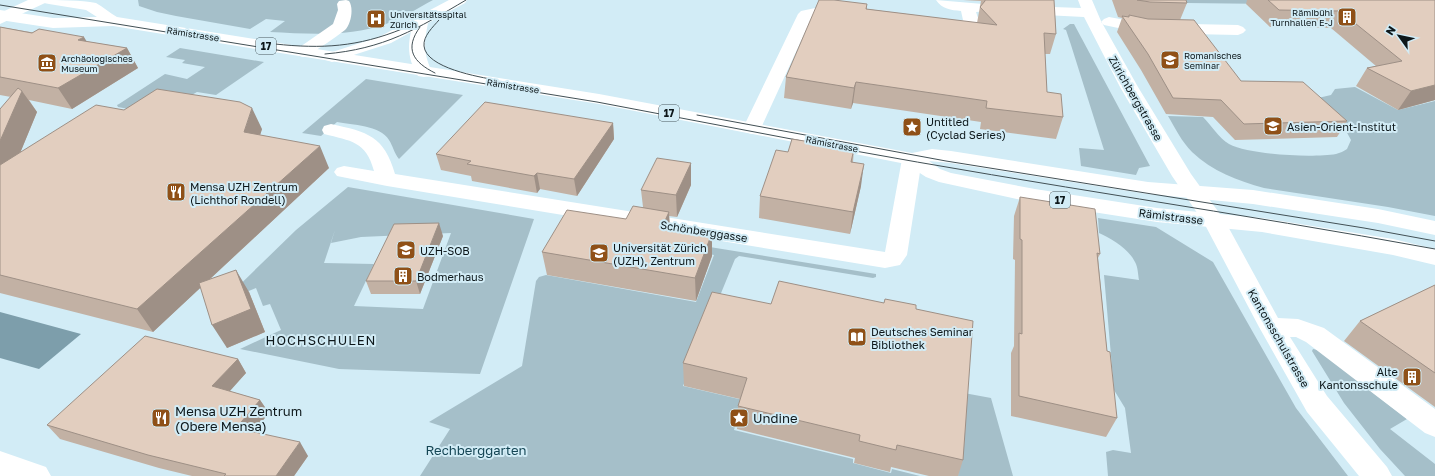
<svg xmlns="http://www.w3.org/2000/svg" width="1435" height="476" font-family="'Golos Text',sans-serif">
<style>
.green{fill:#a5bfc9;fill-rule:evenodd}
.water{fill:#7d9eab}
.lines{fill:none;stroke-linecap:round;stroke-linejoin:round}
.minor{fill:#fff;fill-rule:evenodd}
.major{fill:#fff;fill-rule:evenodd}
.tram{stroke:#425055;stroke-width:1}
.wall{fill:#c2b1a4}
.shaded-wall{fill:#9e9086}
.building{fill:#e2cebf;stroke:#9e9086}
.labels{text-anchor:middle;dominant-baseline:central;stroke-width:4;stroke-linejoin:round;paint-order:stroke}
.far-poi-label{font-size:9px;fill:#0d171a;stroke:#d2ecf6;text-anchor:start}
.far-street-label{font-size:9px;fill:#0d171a;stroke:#d2ecf6}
.shield{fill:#d2ecf6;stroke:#48575c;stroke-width:1}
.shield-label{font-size:10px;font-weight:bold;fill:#0d171a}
.street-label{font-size:11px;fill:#0d171a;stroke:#d2ecf6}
.poi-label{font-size:11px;fill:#0d171a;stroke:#d2ecf6;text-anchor:start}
.quarter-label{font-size:13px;letter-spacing:1px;fill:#0d171a;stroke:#d2ecf6}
.near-poi-label{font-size:13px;fill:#0d171a;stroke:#d2ecf6;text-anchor:start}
.near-park-label{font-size:13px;fill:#144554;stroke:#d2ecf6}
</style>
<rect width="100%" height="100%" fill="#d2ecf6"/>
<path class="green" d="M138,0H433C418,8 403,18 386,24C349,37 309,34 270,32L285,21L266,19L250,29L176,16L157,12L139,6Z
M1185,0H1435V6L1187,3Z
M1070,24H1074L1150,166L1139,168L1136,175L1081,166L1079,148L1104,150L1071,45L1066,30L1063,29Z
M180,48L264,62L216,95L197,92L188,97L171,117L118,107L117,105L119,104L165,74L187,79L205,67L182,63L185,60L166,57Z
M366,79L463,95L399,159C394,153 393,146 389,140C380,125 352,125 337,122L321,136L302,133Z
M1355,87L1398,110L1435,101V216L1388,207L1264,188C1238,181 1212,171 1192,152C1182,142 1175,128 1168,116L1203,117C1211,125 1219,138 1229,144C1250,155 1312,158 1336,154C1340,153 1344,151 1347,149L1351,140L1345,129L1318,101V98L1331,95L1335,89Z
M348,187L534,219L480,374L339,369L240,349L281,330L270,304L263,306L256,288L222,302L296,230ZM335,230L331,243L361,237L451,233L423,309L354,306L374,264L324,263Z
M1098,218L1156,227L1213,262L1296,408L1348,476H1108L1106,452L1113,450L1131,453L1125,408L1114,390L1104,275L1139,280C1138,275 1138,267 1135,262C1128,248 1112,239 1099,233Z
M660,239L876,274V277L873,278L739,256L735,259L683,386L743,400L734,430L853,459V463L891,473L892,469L920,476H420L450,429L429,422L522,366L536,281L539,277L546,275L696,302L714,255L657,244Z
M1313,349L1318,350L1407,419L1390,429L1435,464V476H1405L1380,449L1344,403L1312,351Z
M964,393L991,398L1013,476H958Z"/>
<path class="water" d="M0,312L81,334L39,369L0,358Z"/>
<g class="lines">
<path class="minor" d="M28,0H47L45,3L0,24V13Z
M346,0L349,1C354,8 351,24 345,30C334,39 320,47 309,55L303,57L297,55L295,52L297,49L333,24L338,10L337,4L339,1Z
M449,0H467L465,3L428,23C424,44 423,52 432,72L430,76L424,77L418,76C409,62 407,48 411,32L391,43L338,60L332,62L326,60L324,57L326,54L379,37Z
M936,0L983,4L988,5L990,8L988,11L976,12L979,21C970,34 951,34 938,30L935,27L938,24L958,23L963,20L961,11C951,10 942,9 936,0Z
M1078,0H1092L1101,21L1138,87L1191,174L1225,221L1278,318L1298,319L1324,328L1435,409V437L1425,433L1306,342L1296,337H1290L1327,396L1387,467L1392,476H1359L1307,412L1259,327L1204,223L1172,176L1120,87L1084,17L1025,14L1020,13L1018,10L1020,7L1025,6L1081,8Z
M820,7L848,11L851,14L848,17C836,20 824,15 812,17L761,128L759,132L752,134L745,132L743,128L798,14L801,11Z
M1109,17L1142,23L1238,25L1243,27L1246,30L1243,33L1238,35L1142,33L1104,25L1101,22L1104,19Z
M331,124C368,132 384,136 395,174L885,252L902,159L905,155L912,153L919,155L922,159L907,255L900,265L885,268L387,186L337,176L334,172L337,168L344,166L374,171C366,141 351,141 324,134L322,130L324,126Z
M0,451L46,467L51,476H0Z"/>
<path class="major" d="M42,0C58,0 81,0 96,3C103,7 110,13 117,17L599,94L912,153L932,149L951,151L1148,182L1253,190L1378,209L1435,221V235L1378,223L1253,204L1148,194L951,163L929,161L940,169L951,173L1035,189L1157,208L1262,218L1393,239L1435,249V265L1393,255L1262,232L1157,222L1035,203L939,182L926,177L906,164L599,104L113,26L53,28L0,20V10L53,18L97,17L86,10L49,4L44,3Z"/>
<path class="tram" d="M0,5L597,102L802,141
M439,20C433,27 423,36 424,46C426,68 479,77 496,80
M420,27C404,49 413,62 435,73
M275,44C322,49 358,47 402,29
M325,54C384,49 417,29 466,0
M697,115L946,161L1364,228L1435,241
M844,149C1041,185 1238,213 1435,249"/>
</g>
<path class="wall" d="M963,0H1054L1056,34L1050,54H1045L1047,92L1063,117L1056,139L980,129L981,122L853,103L851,109L784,98L786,77L867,4V9L977,23L981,1Z
M1112,0H1186L1187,3L1180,20L1241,81L1347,121L1337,137L1235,140L1213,117L1166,114L1141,70L1117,32L1122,18L1118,17Z
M1247,0H1435V100L1398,110L1356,86L1367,68L1376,66L1331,28L1270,27L1246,4Z
M0,27L127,48L138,68L72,109L29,100L37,112L20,153L124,110L262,129L260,135L329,168L209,280L249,292L265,332L227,348L201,287L153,332L0,293V109L11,97L0,95Z
M613,123L614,139L577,196L540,189L537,193L472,181L471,176L441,170L436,154Z
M854,149L853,162L861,186L850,234L759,218L760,196L788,152Z
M691,163V185L677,217L669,216L670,226L712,233V256L696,301L547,275L542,252L626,219L643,207L641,190Z
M1020,197L1100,254L1098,258L1107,351L1117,418L1106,437L1011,416V353L1014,346L1015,260L1013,259L1014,216Z
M443,236L420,294H371L366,281Z
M1435,285V407L1344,341L1360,321Z
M771,304L916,309L963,460L958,476H929L891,467L890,472L854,463L855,458L737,429L738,406L740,399L684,386L683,363Z
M238,359L246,373L229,391L260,400L269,413L253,432L308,456L294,476H192L159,468L60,439L47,425Z"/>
<path class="shaded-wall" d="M84,37L96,57L78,40Z
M127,48L138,68L72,109L58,88Z
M856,82L853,103L851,109L854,88Z
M1435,85V100L1398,110L1411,91Z
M22,91L37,112L2,197L0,194V141Z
M252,108L262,129L254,154L244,132Z
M613,123L614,139L577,196L574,179Z
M320,146L329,168L153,332L137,309Z
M691,163V185L677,217L676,195Z
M864,164L861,186L850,234L853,212Z
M537,173L540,189L537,193L534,176Z
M669,212L670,234L663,225Z
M439,223L443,236L420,294L416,281Z
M712,233V256L696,301L695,278Z
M236,270L249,292L265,332L227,348L212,325Z
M238,359L246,373L222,400L212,386Z
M260,400L269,413L245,442L236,428Z
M300,442L308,456L294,476H276Z"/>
<path class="building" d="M819,0H834L867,4L866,9L997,25L980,7L985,1V0H1054L1056,34L1044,33L1047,92L1061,94L1063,117L986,108L987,101L856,82L854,88L786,77Z
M1137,0H1186L1187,3L1150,2Z
M1268,0H1435V85L1411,91L1367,68L1402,61L1340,11L1279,10Z
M1129,15L1148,19L1194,20L1241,81L1303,82L1347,121L1244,124L1221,100L1173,98L1148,54L1122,16L1129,17Z
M0,27L32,33L39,29L84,37L78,40L127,48L58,88L0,77Z
M18,88L22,91L0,141V109Z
M157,89L240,102L252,108L244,132L320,146L137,309L0,275V165L96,105L124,110Z
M485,102L613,123L574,179L537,173L534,176L467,164L471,161L436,154Z
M792,139L854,149L851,162L864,164L853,212L760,196L776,150L788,152Z
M657,158L691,163L676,195L641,190Z
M1020,197L1095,209L1100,254L1097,253L1107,351L1110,352L1117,418L1019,396V333L1022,334V240L1020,239Z
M633,206L669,212L663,225L712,233L695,278L542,252L567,210L626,219Z
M439,223L416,281H366L394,224Z
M236,270L251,309L212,325L199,283Z
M779,281L884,303L885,299L916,305V309L973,321L963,460L897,445L896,450L859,441L860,435L738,406L747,378L683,363L712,292L771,304Z
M1435,285V373L1360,321Z
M145,336L238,359L212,386L260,400L236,428L300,442L276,476H224L226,474L148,455L47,425Z"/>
<defs>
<symbol id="building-square" viewBox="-11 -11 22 22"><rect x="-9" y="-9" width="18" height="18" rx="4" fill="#8f5017" stroke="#d2ecf6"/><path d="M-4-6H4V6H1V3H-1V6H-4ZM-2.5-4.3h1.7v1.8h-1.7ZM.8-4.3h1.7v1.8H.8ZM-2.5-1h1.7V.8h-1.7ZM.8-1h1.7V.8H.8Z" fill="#fff"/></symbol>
<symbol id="hospital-square" viewBox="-11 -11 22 22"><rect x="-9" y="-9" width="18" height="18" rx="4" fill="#8f5017" stroke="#d2ecf6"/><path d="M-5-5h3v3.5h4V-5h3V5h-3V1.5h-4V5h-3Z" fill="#fff"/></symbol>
<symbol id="university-square" viewBox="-11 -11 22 22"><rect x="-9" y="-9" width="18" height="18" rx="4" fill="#8f5017" stroke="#d2ecf6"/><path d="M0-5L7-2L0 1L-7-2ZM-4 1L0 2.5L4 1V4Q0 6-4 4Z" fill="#fff"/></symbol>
<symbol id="museum-square" viewBox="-11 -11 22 22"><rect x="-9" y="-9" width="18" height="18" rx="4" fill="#8f5017" stroke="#d2ecf6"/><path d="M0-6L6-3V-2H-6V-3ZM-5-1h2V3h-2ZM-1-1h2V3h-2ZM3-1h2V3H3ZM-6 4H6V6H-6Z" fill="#fff"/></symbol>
<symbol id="sight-square" viewBox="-11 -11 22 22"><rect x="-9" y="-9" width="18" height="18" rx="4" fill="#8f5017" stroke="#d2ecf6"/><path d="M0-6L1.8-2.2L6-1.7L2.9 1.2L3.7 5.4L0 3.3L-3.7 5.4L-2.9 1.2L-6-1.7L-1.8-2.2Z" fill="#fff"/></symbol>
<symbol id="restaurant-square" viewBox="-11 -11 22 22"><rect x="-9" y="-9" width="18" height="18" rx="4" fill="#8f5017" stroke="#d2ecf6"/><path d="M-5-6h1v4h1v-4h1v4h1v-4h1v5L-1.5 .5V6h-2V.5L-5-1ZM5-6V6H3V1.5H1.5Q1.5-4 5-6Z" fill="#fff"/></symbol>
<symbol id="library-square" viewBox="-11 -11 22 22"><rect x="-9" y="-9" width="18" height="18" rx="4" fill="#8f5017" stroke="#d2ecf6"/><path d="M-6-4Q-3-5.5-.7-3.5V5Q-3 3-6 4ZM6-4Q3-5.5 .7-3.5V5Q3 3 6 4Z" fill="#fff"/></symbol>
</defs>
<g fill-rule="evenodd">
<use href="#building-square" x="1336" y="6" width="22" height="22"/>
<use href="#hospital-square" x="365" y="8" width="22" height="22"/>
<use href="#university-square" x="1159" y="49" width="22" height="22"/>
<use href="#museum-square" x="36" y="52" width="22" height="22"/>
<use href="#university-square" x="1262" y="115" width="22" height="22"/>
<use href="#sight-square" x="901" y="116" width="22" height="22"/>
<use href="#restaurant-square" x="165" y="181" width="22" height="22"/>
<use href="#university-square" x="395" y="239" width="22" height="22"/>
<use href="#university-square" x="588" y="242" width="22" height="22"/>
<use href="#building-square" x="392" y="265" width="22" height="22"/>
<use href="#library-square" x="846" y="326" width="22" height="22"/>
<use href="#building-square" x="1401" y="366" width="22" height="22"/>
<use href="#restaurant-square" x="150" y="407" width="22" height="22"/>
<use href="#sight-square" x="728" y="407" width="22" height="22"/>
</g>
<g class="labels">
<g class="far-poi-label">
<text x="1333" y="12" text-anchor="end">Rämibühl<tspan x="1333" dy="10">Turnhallen E-J</tspan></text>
<text x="390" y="14">Universitätsspital<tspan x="390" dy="10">Zürich</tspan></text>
<text x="1184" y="55">Romanisches<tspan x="1184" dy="10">Seminar</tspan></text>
<text x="61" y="58">Archäologisches<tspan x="61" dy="10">Museum</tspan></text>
</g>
<g class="far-street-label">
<text transform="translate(193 34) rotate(9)">Rämistrasse</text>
<text transform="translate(513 86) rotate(9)">Rämistrasse</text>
<text transform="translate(832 144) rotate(11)">Rämistrasse</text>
</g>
<g class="shield">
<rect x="256" y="38" width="20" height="16" rx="3"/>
<rect x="659" y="105" width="20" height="16" rx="3"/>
<rect x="1050" y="192" width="20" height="16" rx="3"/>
</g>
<g class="shield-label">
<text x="266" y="46">17</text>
<text x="669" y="113">17</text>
<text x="1060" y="200">17</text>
</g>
<g class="street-label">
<text transform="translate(1136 98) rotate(60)">Zürichbergstrasse</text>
<text transform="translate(1171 216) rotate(7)">Rämistrasse</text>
<text transform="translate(704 231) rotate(9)">Schönberggasse</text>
<text transform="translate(1279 338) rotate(60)">Kantonsschulstrasse</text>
</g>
<g class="poi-label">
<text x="926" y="121">Untitled<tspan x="926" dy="13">(Cyclad Series)</tspan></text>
<text x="1287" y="126">Asien-Orient-Institut</text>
<text x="190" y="186">Mensa UZH Zentrum<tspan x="190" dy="13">(Lichthof Rondell)</tspan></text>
<text x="613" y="247">Universität Zürich<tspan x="613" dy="13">(UZH), Zentrum</tspan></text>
<text x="420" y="250">UZH-SOB</text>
<text x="417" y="276">Bodmerhaus</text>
<text x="871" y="331">Deutsches Seminar<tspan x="871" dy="13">Bibliothek</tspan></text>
<text x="1398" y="371" text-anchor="end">Alte<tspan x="1398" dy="13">Kantonsschule</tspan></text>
</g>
<g class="quarter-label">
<text x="321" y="340">HOCHSCHULEN</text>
</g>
<g class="near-poi-label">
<text x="175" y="411">Mensa UZH Zentrum<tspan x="175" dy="15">(Obere Mensa)</tspan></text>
<text x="753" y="418">Undine</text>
</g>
<g class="near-park-label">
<text x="476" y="450">Rechberggarten</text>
</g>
</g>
<g transform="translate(1399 36) rotate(303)" stroke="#d2ecf6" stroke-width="3" paint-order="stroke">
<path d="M0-3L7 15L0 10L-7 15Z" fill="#0d171a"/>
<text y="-6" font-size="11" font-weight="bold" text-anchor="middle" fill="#0d171a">N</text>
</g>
</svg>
